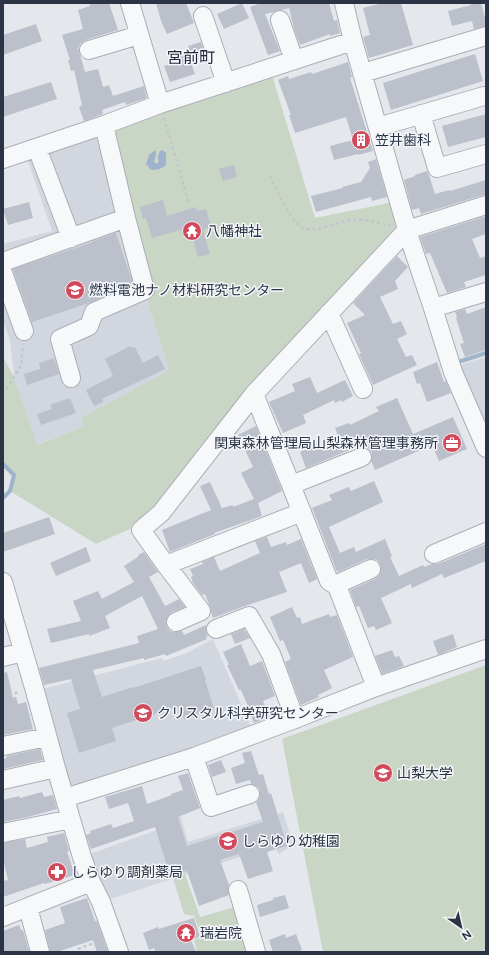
<svg xmlns="http://www.w3.org/2000/svg" width="489" height="955" font-family="Figtree,'Noto Sans JP',sans-serif">
<style>
.built{fill:#d2d6de}
.green{fill:#c9d6c5}
.water{fill:#9fb4cc}
.lines{fill:none;stroke-linecap:round;stroke-linejoin:round}
.stream{stroke:#9fb4cc;stroke-width:4}
.building{fill:#bbc0ca}
.minor-casing{stroke:#a9aeb7;stroke-width:20}
.path{stroke:#c2c5cb;stroke-width:2.5;stroke-dasharray:3 3;stroke-linecap:butt}
.minor{stroke:#f7f8fa;stroke-width:18}
.labels{text-anchor:middle;dominant-baseline:central;stroke-width:3;stroke-linejoin:round;paint-order:stroke}
.poi-label{font-size:14px;fill:#2b3445;stroke:#f4f6f9;text-anchor:start}
.quarter-label{font-size:16px;fill:#1d2536;stroke:#f4f6f9}
</style>
<rect width="100%" height="100%" fill="#e4e7ec"/>
<path class="built" d="M112,133L146,296L169,370L84,427L36,445L14,377L10,340L3,320V244L52,231L25,152Z
M486,357V434L456,366Z
M213,639L254,734L65,798L35,691L162,658L164,661L187,653Z
M283,812L293,845L279,854L274,846L101,902L82,857L165,827L166,820L180,815L188,842Z"/>
<path class="green" d="M272,75L315,218L394,202L400,226L210,434L139,525L96,544L10,491L14,475L3,464V357L14,377L37,445L83,427L81,418L161,375L169,370L146,296L114,131L162,111Z
M486,665V952H323L282,739Z
M185,874L200,917L242,905L256,948L245,952H197L194,940L202,937L194,916L184,914L173,878Z"/>
<path class="water" d="M162,150L165,152L166,153V165C162,169 157,170 151,170L146,164L149,155L154,151H156V155L154,162L157,164L159,161C157,157 158,155 160,151Z"/>
<g class="lines">
<path class="stream" d="M455,363L486,353
M3,464L14,475L10,491L3,498"/>
</g>
<path class="building" d="M89,3H109L118,30L86,40L81,43L78,48L85,72L98,69L103,87L109,85L113,96L144,86L147,98L126,105L125,102L102,110L103,114L84,121L79,107L82,105L74,70L71,71L68,60H70L62,35L83,29L78,10L90,6Z
M156,3H186L194,23L167,34L161,21Z
M242,3L249,18L224,29L217,14Z
M261,3H329L334,21L337,20L340,33L330,36V34L300,45L294,29L289,8L265,14L280,51L268,55L250,7Z
M383,3H401L413,45L369,58L363,37L370,35L363,8Z
M470,3H481L486,21V26L474,29L472,21L452,26L448,11L471,5Z
M36,24L42,41L3,55V35Z
M201,42L206,57L191,63L195,74L170,82L164,66L170,64L168,59L190,51L188,46Z
M475,54L483,81L391,110L383,83Z
M348,62L352,77L350,78L373,151L358,155V154L334,160L330,146L353,140L346,117L295,133L289,115H291L278,80L288,76L289,79L311,72L312,74Z
M51,82L57,99L3,117V97Z
M486,114V137L448,147L442,126Z
M376,159L387,197L372,201L371,197L316,212L311,196L343,188L342,187L361,182L370,168L368,162Z
M234,165L237,177L223,181L219,169Z
M427,171L429,175L435,194L449,190L450,191L486,180V195H483L421,214L419,208L412,210L404,180L415,176V175Z
M163,200L167,216L196,207L197,211L206,209L211,227L203,230L210,254L198,257L191,233L182,235L180,230L152,238L146,218L143,219L140,207Z
M29,202L33,218L8,225L3,209Z
M486,216V234L472,239L480,258L486,256V275L464,282L466,287L447,293L430,253L426,254L420,237Z
M116,233L133,284L89,303L32,322L13,269L93,242V241Z
M397,256L408,267L395,281L398,289L380,297L393,324L401,321L407,334L397,339L406,357L412,355L417,365L373,385L359,354L361,353L347,323L365,315L353,303Z
M486,307V350L465,357L460,344L464,343L456,318L457,317L455,312L465,309L467,314Z
M130,346L132,348L135,347L143,363L158,355L165,369L102,399L103,402L94,406L86,390L113,376L105,359Z
M54,358L59,374L27,385L24,374L40,369L39,363Z
M437,362L444,382L446,381L451,393L427,402L420,383L417,384L413,372Z
M310,377L317,393L345,380L353,396L342,402L341,400L335,403L334,400L303,415L306,423L283,433L269,402L295,391L292,384Z
M70,398L76,413L41,425L37,414L52,409L50,405Z
M397,398L413,434L453,417L467,449L439,461L432,445L375,470L371,461L372,458V453L369,449L366,447L364,444L306,468L300,452L317,445V447L339,438L335,428L349,423L350,425L379,411L376,407Z
M256,426L282,491L258,503L262,516L214,533L215,534L170,552L162,530L211,510L200,486L210,482L222,508L233,505V507L254,499L241,473L253,467L238,435Z
M374,481L383,502L329,527L340,553L354,547L356,552L385,539L392,556L390,557L399,576L423,565L424,567L432,564H438L486,544V561L444,578L442,574L412,588L411,584L381,598L392,623L376,630L374,626L368,628L359,606L356,607L350,590L375,579L379,575L381,570L380,564L377,560L372,559H367L338,572H337L312,508L332,500L329,495L349,487L351,491Z
M49,517L55,534L3,552V533Z
M267,537L271,547L286,542L287,545L301,539L317,579L309,583L301,563L279,572L287,592L245,606L213,618L211,612V610L205,594L202,595L193,583L191,577L193,576L190,569L203,564L202,562L214,557L220,571L260,553L255,541Z
M86,547L91,561L56,576L50,563Z
M144,552L158,572L149,577L165,606L179,599L185,607L172,612L168,616L166,621L167,627L170,631L174,632L182,631L184,635L206,625V632L208,636L206,637L207,639L166,656L165,654L144,660V658L93,670L102,697L133,687V688L201,666L206,680H205L214,709L184,719L180,706L112,728L116,741L79,753L67,713L80,709L71,679L44,685L39,668L139,643L137,636L158,629L142,596L105,616L110,628L89,636V634L51,643L47,629L81,621L73,601L98,591L102,599L134,582L124,566L139,556L138,555Z
M292,607L297,618L300,617L302,624L329,614L330,617L337,615L353,657L324,670L332,688L318,695L319,697L301,705L285,662L291,659L283,640L280,641L270,617Z
M244,629L250,638L235,644L231,634Z
M453,634L457,647L438,655L433,641Z
M241,644L250,666L262,661L275,696L263,701L270,717L254,723L251,716H252L241,690H239L227,665H229L223,652Z
M392,650L395,657L399,656L404,666L382,674L375,656Z
M7,672L13,698L16,697L18,704L26,702L33,729L3,735V673Z
M40,749L43,760L3,769V759L7,758L6,756Z
M251,751L259,775L263,774L269,794L271,793L287,846L267,852L273,871L248,879L239,854L220,860L229,885L228,888L229,895L199,906L187,871L170,876L155,827L91,849L86,835L91,833L90,831L111,824L113,828L134,821L128,803L109,809L105,797L142,786L147,804L172,795L171,794L183,790L178,776L188,773L200,808L178,817L187,846L263,822L256,802L258,801L260,796V790L257,786L251,784L250,780L236,784L231,768L245,763L242,753Z
M221,760L226,772L212,777L208,765Z
M42,792L44,797L53,795L57,809L28,817L3,822V800L19,796L20,798Z
M64,833L69,851L67,852L75,875L45,884L44,883L3,897V881L8,880L3,859V843L25,839L27,848L48,842L47,837Z
M285,895L289,908L260,917L257,905L273,900V898Z
M87,898L95,921H97L108,952H97L93,940L57,952H50L45,930L65,923L60,907Z
M194,918L200,937L191,940L196,952H156L154,948L149,950L143,933L158,927L159,929Z
M19,925L21,930H23L29,951L24,952H3V931Z
M285,934L286,938L296,934L302,950L296,952H273L269,940Z"/>
<g class="lines">
<defs>
<path id="minor" d="M130,3L160,104
M344,3L353,41L410,240L433,308L453,372L486,448
M203,16L226,83
M280,20L294,60
M89,50L139,35
M363,73L486,36
M421,114L437,168L486,154
M378,127L484,96
M37,148L71,238
M3,159L104,125L160,104L353,41
M3,262L126,218
M3,273L24,331
M433,308L486,292
M329,313L363,389
M71,378L60,339L89,326L94,312L145,290L126,218L104,125
M254,394L161,513L141,530L166,565L302,512
M291,485L362,457
M434,554L486,532
M166,565L201,611L176,622
M3,582L35,691L56,768L82,857L91,882L101,902L119,952
M335,585L371,569
M216,629L249,616L271,654L295,719
M3,657L23,652
M376,687L337,586L329,581L291,485L254,394L407,230L486,205
M3,746L47,737
M194,757L211,807L250,794
M3,780L56,768
M65,798L194,757L295,719L376,687L486,649
M3,833L71,819
M238,890L256,952
M28,907L40,952
M3,917L91,882"/>
</defs>
<use href="#minor" class="minor-casing"/>
<path class="path" d="M164,118L189,204
M270,176C276,188 291,223 303,228C314,233 339,222 351,220C364,218 378,223 391,226
M3,394L21,366L23,345
M3,696L20,692
M78,949L100,941"/>
<use href="#minor" class="minor"/>
</g>
<defs>
<symbol id="building-disc" viewBox="-11 -11 22 22"><circle r="9.5" fill="#d1495b" stroke="#f4f6f9"/><path d="M-4-6H4V6H1V3H-1V6H-4ZM-2.5-4.3h1.7v1.8h-1.7ZM.8-4.3h1.7v1.8H.8ZM-2.5-1h1.7V.8h-1.7ZM.8-1h1.7V.8H.8Z" fill="#fff"/></symbol>
<symbol id="temple-disc" viewBox="-11 -11 22 22"><circle r="9.5" fill="#d1495b" stroke="#f4f6f9"/><path d="M0-6L5-2H3V0L6.5 2.5H4V6H1.5V3h-3V6H-4V2.5H-6.5L-3 0V-2H-5Z" fill="#fff"/></symbol>
<symbol id="university-disc" viewBox="-11 -11 22 22"><circle r="9.5" fill="#d1495b" stroke="#f4f6f9"/><path d="M0-5L7-2L0 1L-7-2ZM-4 1L0 2.5L4 1V4Q0 6-4 4Z" fill="#fff"/></symbol>
<symbol id="office-disc" viewBox="-11 -11 22 22"><circle r="9.5" fill="#d1495b" stroke="#f4f6f9"/><path d="M-6-3h4V-5.5h4V-3h4V5H-6ZM-1-4.5V-3h2v-1.5ZM-6 0V1H6V0Z" fill="#fff"/></symbol>
<symbol id="school-disc" viewBox="-11 -11 22 22"><circle r="9.5" fill="#d1495b" stroke="#f4f6f9"/><path d="M0-5L7-2L0 1L-7-2ZM-4 1L0 2.5L4 1V4Q0 6-4 4Z" fill="#fff"/></symbol>
<symbol id="pharmacy-disc" viewBox="-11 -11 22 22"><circle r="9.5" fill="#d1495b" stroke="#f4f6f9"/><path d="M-2-6h4v4h4v4h-4v4h-4v-4h-4v-4h4Z" fill="#fff"/></symbol>
</defs>
<g fill-rule="evenodd">
<use href="#building-disc" x="350" y="129" width="22" height="22"/>
<use href="#temple-disc" x="181" y="220" width="22" height="22"/>
<use href="#university-disc" x="64" y="279" width="22" height="22"/>
<use href="#office-disc" x="441" y="432" width="22" height="22"/>
<use href="#university-disc" x="132" y="702" width="22" height="22"/>
<use href="#university-disc" x="372" y="762" width="22" height="22"/>
<use href="#school-disc" x="217" y="830" width="22" height="22"/>
<use href="#pharmacy-disc" x="46" y="861" width="22" height="22"/>
<use href="#temple-disc" x="175" y="922" width="22" height="22"/>
</g>
<g class="labels">
<g class="poi-label">
<text x="375" y="140">笠井歯科</text>
<text x="206" y="231">八幡神社</text>
<text x="89" y="290">燃料電池ナノ材料研究センター</text>
<text x="438" y="443" text-anchor="end">関東森林管理局山梨森林管理事務所</text>
<text x="157" y="713">クリスタル科学研究センター</text>
<text x="397" y="773">山梨大学</text>
<text x="242" y="841">しらゆり幼稚園</text>
<text x="71" y="872">しらゆり調剤薬局</text>
<text x="200" y="933">瑞岩院</text>
</g>
<g class="quarter-label">
<text x="191" y="57">宮前町</text>
</g>
</g>
<rect width="489" height="955" fill="none" stroke="#2b3445" stroke-width="8"/>
<g transform="translate(461 927) rotate(146)" stroke="#f4f6f9" stroke-width="3" paint-order="stroke">
<path d="M0-3L7 15L0 10L-7 15Z" fill="#2b3445"/>
<text y="-6" font-size="11" font-weight="bold" text-anchor="middle" fill="#2b3445">N</text>
</g>
</svg>
